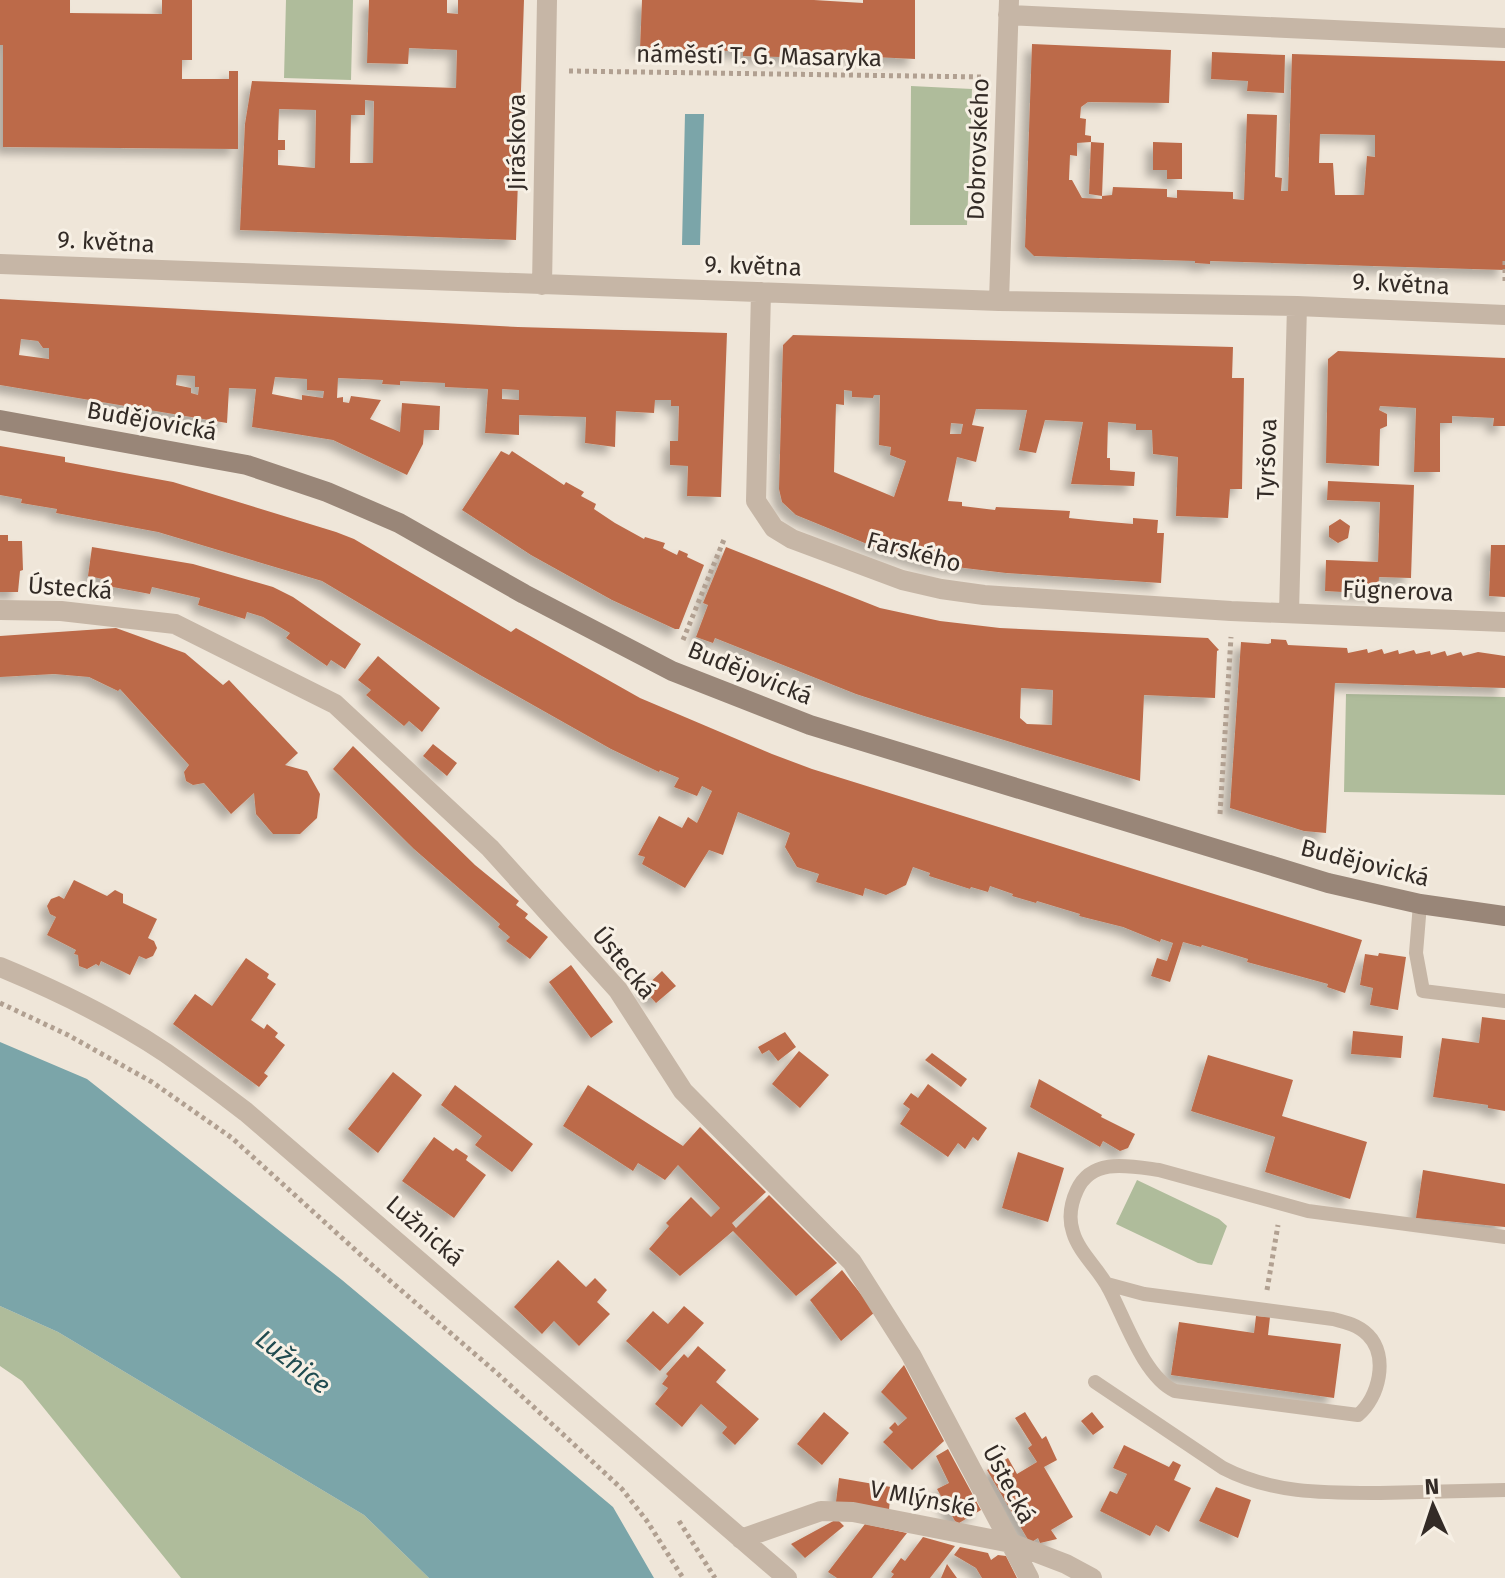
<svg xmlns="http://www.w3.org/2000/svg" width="1505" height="1578" font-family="'Fira Sans',sans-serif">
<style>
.green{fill:#afbc9b}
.water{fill:#7ba5a9}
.building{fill:#bc6b4a;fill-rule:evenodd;filter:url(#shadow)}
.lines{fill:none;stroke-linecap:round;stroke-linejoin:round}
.path{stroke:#b1a091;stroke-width:5;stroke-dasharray:4 4;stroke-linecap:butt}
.lane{stroke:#c6b6a6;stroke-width:14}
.street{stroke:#c6b6a6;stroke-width:20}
.secondary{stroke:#998678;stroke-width:20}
.labels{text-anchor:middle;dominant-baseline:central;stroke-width:6;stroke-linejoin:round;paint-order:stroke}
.street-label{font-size:24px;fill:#332b26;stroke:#f7f0e5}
.water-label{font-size:26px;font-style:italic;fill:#204b50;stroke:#f7f0e5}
</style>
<defs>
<filter id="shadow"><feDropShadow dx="-7" dy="7" stdDeviation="4" flood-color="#0004"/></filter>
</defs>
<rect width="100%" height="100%" fill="#efe6d9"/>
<path class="green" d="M286,0H353L351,80L284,78Z
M911,86L972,89L967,225H910Z
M1346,694L1505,697V795L1344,792Z
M1137,1180L1219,1219L1227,1226L1212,1265L1198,1263L1116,1224Z
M0,1306L58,1332L364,1515L429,1578H181L22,1381L0,1366Z"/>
<path class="water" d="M685,114H704L700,245H682Z
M0,1042L87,1079L342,1280L613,1507L654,1578H429L364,1515L58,1332L0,1306Z"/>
<path class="building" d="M0,0H70V13L162,14V0H192V60H182V79H229V71H238V149L3,147V45H0Z
M369,0H447V13L458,14V0H524L516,240L240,230L245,124L252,81L456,88L457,50L409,48L408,64L367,63ZM365,100L374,101L373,163H350L351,115H365ZM279,109L316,110L315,168L278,165V150H285V140H278Z
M642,0H814L863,3V0H915V59L813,54V58L743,56V51L640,50Z
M1032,44L1171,50L1169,103L1088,102L1081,107L1080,118L1086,119L1085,135L1091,136V142L1104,143L1102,196L1089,194L1091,142L1077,143V156L1070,155L1069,180H1072L1082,198L1102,199V196L1112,195L1113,187L1167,189V197L1177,198V190L1233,192V199L1244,200L1247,114L1277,115L1275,177L1282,178L1281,191H1288L1292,54L1505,61V270L1210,261V264L1195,263V261L1034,256L1025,247ZM1320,134L1375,135V157L1367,156L1364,195H1335L1333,163H1319Z
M1212,52L1285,55L1284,93L1247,91L1248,81L1211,79Z
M1153,142L1182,143V179H1167V170H1153Z
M0,299L518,327L727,333L721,497L687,496L688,466L670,465V441H678L679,406H671V400H655L654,413L616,411L615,447L585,443L586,417L519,415V435L485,433L488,389L445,387V383L400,381V385L382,384L383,380L338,378L337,398L343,397V402L349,403L351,396L381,400L370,419L400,432L402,403L440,406L439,430H424L423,444L407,475L333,440L252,427L256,389L229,388L227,423L0,385ZM21,339L38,341L43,348H49V359L19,355ZM177,375L195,376V387H199L198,395L191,393V388L176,385ZM275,377L307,379V390L324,391L323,398L302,395V400L272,394ZM502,389L519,390V400L502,399Z
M793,335L1233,347L1232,378H1244L1242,489H1230L1228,518L1176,516L1178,457L1153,454L1152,430H1136V424L1108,422L1107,458H1110V470L1135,472L1134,486L1071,484L1083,422L1045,420L1036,453L1019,450L1027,410L976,409L972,425L984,427L976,462L957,457L948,501L962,502V506L995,510L996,507L1070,511L1069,518L1098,521L1133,524V518L1158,520L1157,533H1164L1161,583L1006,573L931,564L877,548L796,515L782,502L779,489L783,345ZM844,390L852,391V397L873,398L874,395H880L879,445L891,447L890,455L906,461L894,497L834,472L836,404L844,405ZM951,423L963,424L961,434H950Z
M1338,351L1505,358V426H1493L1494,418L1452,416V423H1440V472H1414L1416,408L1380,406L1379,410L1387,414V426L1380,429L1379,466L1326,463L1328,359Z
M0,446L65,457V462L173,482L336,532L354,539L511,632L516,628L640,698L772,754L812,769L1362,940L1345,993L1327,987L1328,984L1247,962L1248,959L1202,945L1201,947L1183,942L1170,982L1151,976L1157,958L1167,961L1173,943L1161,939L1160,942L1123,927L1079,916L1080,914L1037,901L1036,903L1012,896L1013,894L990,886L988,892L971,887L970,889L929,876L930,873L913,867L906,885L886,895L865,888L863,896L816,882L819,874L797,867L785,847L790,833L738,812L723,855L709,850L685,888L642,864L645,857L638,855L659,816L682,828L688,817L697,823L712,791L702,786L697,796L674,787L679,778L660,770L659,772L611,749L480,675L322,581L158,532L56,513L57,509L21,503L22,499L0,495Z
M501,451L509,455L512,451L564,485L566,482L584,492L581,496L596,504L594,509L615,523L644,539L645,537L665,543L663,548L677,555L679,550L688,554L687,557L704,565L679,629H675L612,600L531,555L462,510Z
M1328,481L1414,485L1411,578L1379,577L1378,594L1325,591L1326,560L1378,562L1380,502L1327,500Z
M1340,519L1350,526L1348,538L1338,543L1329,537V526Z
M0,535H8V541H22L23,570L20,571L18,592H0Z
M1491,545H1505V597L1489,596Z
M92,547L193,564L273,587L293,597L361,644L345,669L331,660L327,666L286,638L290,633L263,617L247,612L245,619L198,605L200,598L152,587L150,594L102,585L103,579L88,576Z
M726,547L880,608L940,621L1000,628L1208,638L1219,650L1217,651L1215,698L1144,695L1140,781L924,716L856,694L715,638L713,643L696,637L708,605L703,603ZM1021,688L1053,690L1052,725L1027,724L1020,718Z
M116,628L185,653L223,685L229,680L298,753L285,765L307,771L320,794L317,818L300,834H273L256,814L254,793L231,814L204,783L193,785L186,781L184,772L189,765L120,689L118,691L89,677L54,674L0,677V636Z
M1271,639L1286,640L1288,645L1347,648L1348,653L1367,649L1368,653L1382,649L1384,654L1398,650L1399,654L1414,650L1416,654L1430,651L1431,655L1445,651L1447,656L1461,652L1463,656L1478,652L1505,656V688L1335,683L1326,833L1304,831L1230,808L1241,642L1268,644L1271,643Z
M378,656L440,708L422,732L409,721L404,726L366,695L371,690L358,680Z
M433,744L457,763L447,776L423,756Z
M353,746L475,865L519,901L516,905L528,914L525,918L548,937L530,959L506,941L510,937L498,927L500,924L414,849L333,769Z
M74,880L107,896L115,890L123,894V903L157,919L148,938L154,941L157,948L153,956L146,959L139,956L130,975L101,961L99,966L96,964L87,969L79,966L78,955L74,954L76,950L47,935L56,917L50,914L47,906L51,899L59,896L64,899Z
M1379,953L1406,957L1398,1010L1370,1005L1373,988L1360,985L1365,954L1378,956Z
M246,958L269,974L267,978L276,984L251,1020L264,1029L267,1024L278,1033L275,1037L285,1045L264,1073L268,1076L259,1087L173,1024L195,994L212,1006Z
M571,965L613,1022L591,1038L549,982Z
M662,971L676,986L656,1003L643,989Z
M1482,1017L1505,1020V1111L1488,1108V1105L1433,1097L1442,1038L1479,1043Z
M1353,1031L1403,1036L1401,1058L1351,1054Z
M785,1032L796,1047L778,1061L769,1050L762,1054L758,1047Z
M799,1051L829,1075L800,1108L772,1084Z
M932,1053L967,1079L961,1087L925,1060Z
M1208,1055L1293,1080L1282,1116L1367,1142L1350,1199L1265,1172L1275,1137L1191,1111Z
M393,1072L422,1095L378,1153L348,1129Z
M1039,1079L1102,1115L1101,1117L1135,1134L1128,1148L1120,1151L1103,1141L1100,1147L1030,1107Z
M928,1084L987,1128L978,1141L973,1137L965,1149L958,1143L948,1157L900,1124L910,1109L903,1104L911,1093L918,1098Z
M455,1085L533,1144L512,1172L475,1145L482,1136L441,1105Z
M588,1085L683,1146L700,1127L766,1192L732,1223L736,1228L769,1195L837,1263L796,1296L733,1231L680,1276L649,1249L669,1226L666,1223L691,1197L711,1217L720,1208L678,1165L665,1180L638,1163L633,1171L563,1126Z
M434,1137L453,1151L456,1148L468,1156L466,1160L486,1175L454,1218L402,1181Z
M1018,1152L1064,1168L1048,1222L1002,1208Z
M1423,1170L1505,1184V1227L1416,1218Z
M558,1260L586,1287L595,1278L607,1290L597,1302L610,1314L579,1346L554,1321L542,1334L514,1307Z
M842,1270L875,1312L841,1341L810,1300Z
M684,1306L704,1323L660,1371L626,1341L653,1311L668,1324Z
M1256,1316L1270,1317L1268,1335L1341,1344L1334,1398L1171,1375L1179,1322L1254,1333Z
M698,1346L726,1370L716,1382L759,1419L735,1445L722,1433L727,1427L701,1404L682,1427L655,1404L668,1388L662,1384L668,1376L666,1374L684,1354L688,1358Z
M904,1365L944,1441L912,1470L883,1442L893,1432L889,1428L895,1422L898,1426L907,1418L881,1392Z
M824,1412L849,1433L822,1465L797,1444Z
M1025,1412L1042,1439L1046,1436L1057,1460L1044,1467L1073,1517L1051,1530L1057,1539L1040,1543L1038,1538L1030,1543L987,1470L1008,1458L1017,1474L1037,1462L1028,1448L1032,1445L1015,1418Z
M1092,1412L1104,1427L1093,1435L1081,1421Z
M1124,1445L1169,1467L1173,1461L1181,1465L1174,1480L1191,1488L1169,1532L1156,1525L1150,1536L1100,1511L1110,1491L1117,1494L1127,1474L1113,1468Z
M948,1449L981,1510L959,1523L955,1521L937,1489L949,1483L936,1456Z
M839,1478L891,1487L889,1510L836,1502Z
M1216,1487L1251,1500L1238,1538L1199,1521Z
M837,1519L844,1526L805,1558L791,1544Z
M865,1524L907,1533L872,1578H837L828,1572Z
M923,1537L955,1546L930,1578H891L894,1574L891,1572L901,1558L905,1561Z
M960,1547L988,1553L991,1560L998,1555L1006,1556L1017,1578H982L976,1568L954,1555Z
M947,1564L957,1578H941Z"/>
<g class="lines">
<path class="path" d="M569,71L983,77
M1505,281V259
M683,640L725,537
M1220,814L1231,637
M0,1003L68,1035L152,1082L232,1138L373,1266L498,1374L622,1489L647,1521L683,1578
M1267,1290L1278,1225
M679,1521L715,1578"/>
<path class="lane" d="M1420,904L1416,953L1423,991L1505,1001
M1107,1284L1144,1294L1333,1319C1345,1322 1358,1325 1368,1335C1389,1356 1379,1398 1358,1415L1175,1391C1144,1377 1125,1319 1109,1289C1099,1269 1079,1253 1073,1232C1068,1217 1071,1203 1077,1190C1092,1157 1130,1166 1159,1170L1308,1211L1505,1237
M1095,1382L1223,1468C1273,1494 1325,1493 1380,1493C1422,1492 1463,1491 1505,1490"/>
<path class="street" d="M1008,15L1505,38
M0,264L999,301L1297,306L1505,315
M542,285L547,0
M761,292L756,501L774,528L792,539L902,580L941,589L984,595L1231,611L1505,622
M999,301L1009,0
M0,610L61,611L175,624L335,704L490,848L618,990L683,1091L852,1262L911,1355L1029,1578
M1289,613L1297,306
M0,967C58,991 114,1018 166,1053C193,1072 220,1092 246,1112L787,1578
M741,1539L821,1511L853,1512L1011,1543L1066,1564L1092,1578"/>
<path class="secondary" d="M0,420L247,465L327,492L399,523L524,594L672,671L810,725L1328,883L1420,904L1505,916"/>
</g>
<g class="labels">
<g class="street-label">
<text transform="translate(759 56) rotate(1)">náměstí T. G. Masaryka</text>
<text transform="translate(517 142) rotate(-90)">Jiráskova</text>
<text transform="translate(978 149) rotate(-88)">Dobrovského</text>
<text transform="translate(106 242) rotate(3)">9. května</text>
<text transform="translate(753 266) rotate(2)">9. května</text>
<text transform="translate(1401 284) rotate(3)">9. května</text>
<text transform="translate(152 421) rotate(10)">Budějovická</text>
<text transform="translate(1267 459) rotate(-88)">Tyršova</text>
<text transform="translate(914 552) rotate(15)">Farského</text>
<text transform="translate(70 588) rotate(4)">Ústecká</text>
<text transform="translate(1398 591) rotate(2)">Fügnerova</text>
<text transform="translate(750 673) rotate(22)">Budějovická</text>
<text transform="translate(1365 863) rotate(14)">Budějovická</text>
<text transform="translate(624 963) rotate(51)">Ústecká</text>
<text transform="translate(425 1231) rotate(41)">Lužnická</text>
<text transform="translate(1009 1484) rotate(62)">Ústecká</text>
<text transform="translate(923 1499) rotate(11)">V Mlýnské</text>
</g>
<g class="water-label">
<text transform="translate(293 1362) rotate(38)">Lužnice</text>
</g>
</g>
<g transform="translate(1433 1506) rotate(357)" stroke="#f7f0e5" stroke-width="6" paint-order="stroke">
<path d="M0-6L14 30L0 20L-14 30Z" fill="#332b26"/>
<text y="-12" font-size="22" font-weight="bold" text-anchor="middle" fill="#332b26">N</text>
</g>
</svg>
